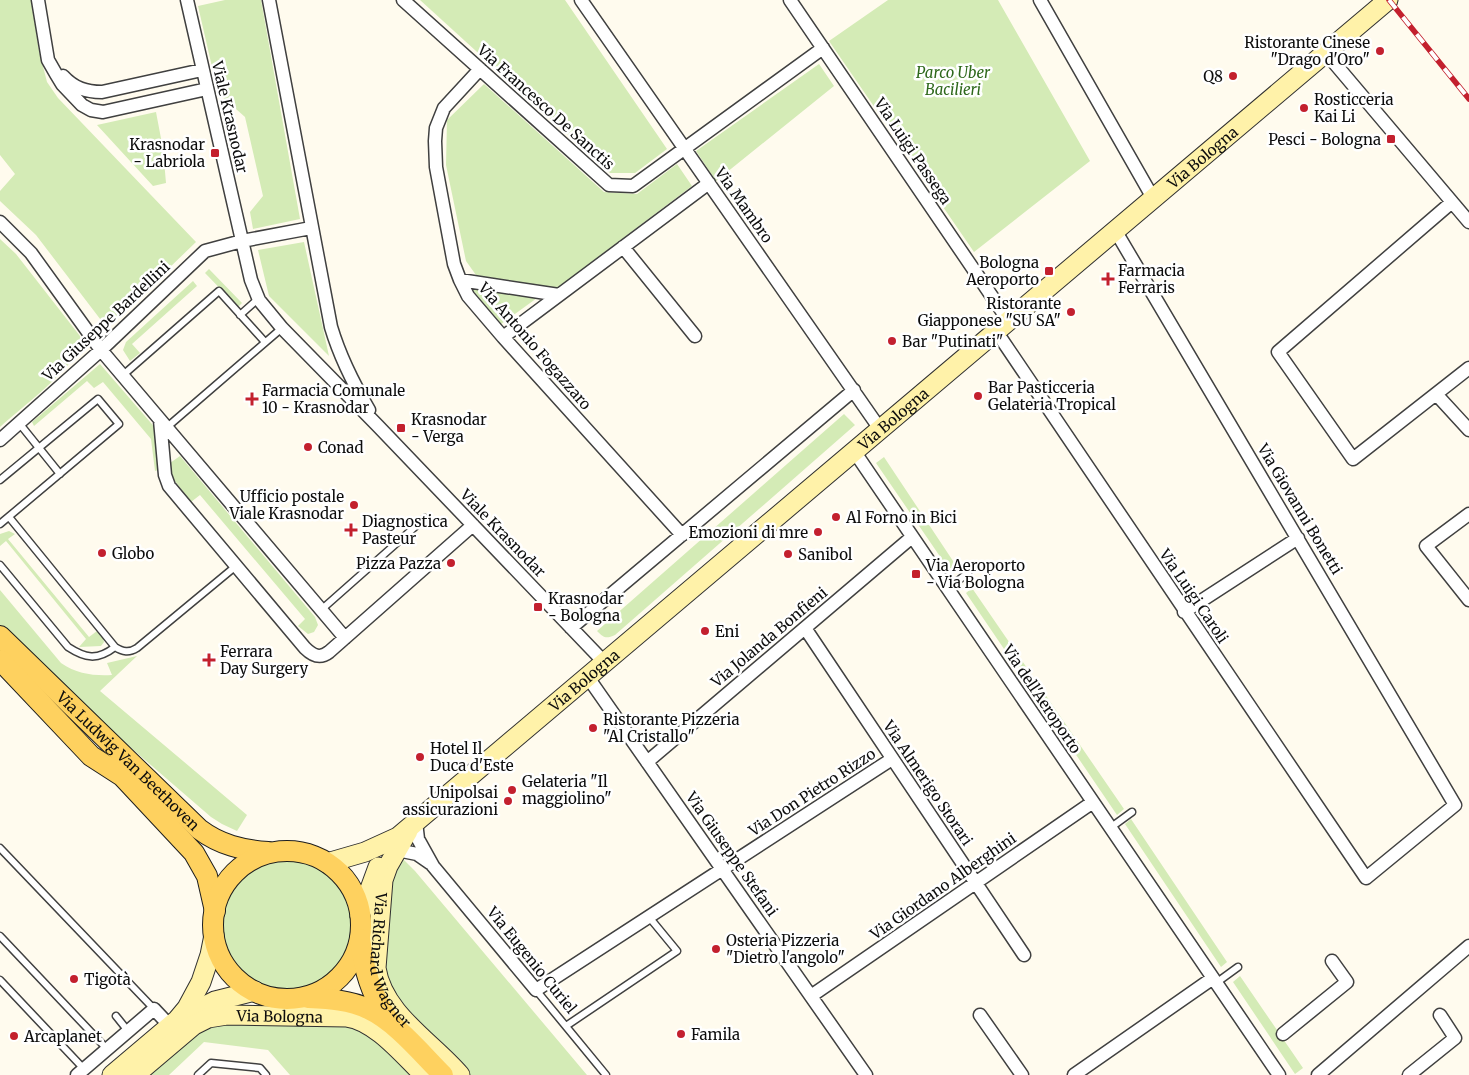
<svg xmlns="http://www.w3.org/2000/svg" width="1469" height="1075" font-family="Merriweather,serif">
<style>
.green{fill:#d4ebb6}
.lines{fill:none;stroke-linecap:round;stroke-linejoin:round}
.lane-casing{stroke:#404040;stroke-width:9}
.street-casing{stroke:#404040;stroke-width:15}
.secondary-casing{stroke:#2f2f2f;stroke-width:21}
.primary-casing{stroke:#1e1e1e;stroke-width:22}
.lane{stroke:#fff;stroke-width:6}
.street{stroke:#fff;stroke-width:12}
.secondary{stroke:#fff2a9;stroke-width:19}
.primary{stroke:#fed15f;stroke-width:20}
.rail-casing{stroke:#c3202e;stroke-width:5.5}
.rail{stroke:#fff;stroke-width:4;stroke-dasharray:11;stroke-linecap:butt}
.poi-dot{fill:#c3202e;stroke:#fff;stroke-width:2}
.labels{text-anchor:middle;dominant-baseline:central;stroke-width:5;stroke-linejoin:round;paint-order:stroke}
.poi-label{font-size:15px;fill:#0d0d0d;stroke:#fff;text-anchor:start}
.park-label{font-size:15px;font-style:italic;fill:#2e681b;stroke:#fff}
.street-label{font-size:15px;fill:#0d0d0d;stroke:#fff}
</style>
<rect width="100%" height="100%" fill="#fffbee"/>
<path class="green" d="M0,0H31L39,51L47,82L58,98L196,242L107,328L36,235L0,201V191L15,174L0,155Z
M225,0H261L300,219L253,229L250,212L263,196L245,117L218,93L198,6Z
M420,0H565L667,149L635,173H610Z
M888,0H998L1090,161L974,252L829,41Z
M819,64L834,86L716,181L696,151Z
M484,84L604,192L637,194L677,164L692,186L557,288L476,275L466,261L446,165L447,120Z
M156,112L163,149L166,183L153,186L97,125Z
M0,239L16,254L80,336C81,342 80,346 78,351C65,375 21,408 0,427Z
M304,242L329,356L269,296L258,250Z
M209,269L242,303L238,307L205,273Z
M193,281L197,286L132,344L140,353L130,361L123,350L126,342Z
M471,288L537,298L501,324Z
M100,364L157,430L161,469L155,471L151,439L103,382L94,388L87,381L34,426L32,422Z
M844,414L855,425L615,635C606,639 604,638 597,631Z
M180,456L315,617L318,625L314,632L308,634L298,626L305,619L200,495L191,502L171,476L170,463Z
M884,457L959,570L952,574L876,463Z
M9,531L15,534L8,539L89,637L97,631L103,638L104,642L101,646L79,647L86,639L6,541L0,546V534Z
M972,588L1124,809L1117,815L966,593Z
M0,590L61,663C77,674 94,676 112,675L107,663L137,656L100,691L247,815L237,831L222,824L211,817L86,709L0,627Z
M1131,819L1227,962L1221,967L1125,824Z
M403,859L415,871L587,1075H464L398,1007L382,976L386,891L397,866Z
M223 925a64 64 0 1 1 128 0a64 64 0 1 1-128 0Z
M1240,976L1303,1068L1295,1074L1233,982Z
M229,1023L341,1025C373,1033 389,1053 413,1075H290L268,1050L204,1042L169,1075H142L195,1031L213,1026Z"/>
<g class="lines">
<defs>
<path id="lane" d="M240,315L258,299
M122,376L219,291L265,342
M19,423L60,474
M166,428L282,328
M0,480L98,399L119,424L0,524
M0,565L68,647C85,658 97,661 115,647L9,517
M947,589L968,573
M321,610L425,518
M115,647C123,652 129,653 137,648L236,566
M1110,828L1132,812
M0,848L154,1009
M0,936L107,1049
M0,980L84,1069
M1216,983L1238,967
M536,990L606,1075
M116,1016L128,1031
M566,1026L677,951L649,917
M198,1075L211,1063L260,1068L266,1075"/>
<path id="street" d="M38,0L48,60L56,74L62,84L82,105L91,110L103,112L207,89
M187,0L251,280L259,300L282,328L378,426L604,662
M269,0L331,327C340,357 353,383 369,410
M403,0L609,185L633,186L823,48
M581,0L880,429
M790,0L1008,320
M1040,0L1153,198
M1325,52L1469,222
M480,69L444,108L436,128L435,141L436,167L454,264L460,280L468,296L503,337L682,535
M63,76C74,88 86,92 102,92L202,70
M1452,202L1278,352L1353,459L1469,368
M0,222L31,253L101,350L345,638
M623,247L695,336
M460,280L559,295
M996,331L1366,878L1455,805L1115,230
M503,337L709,183
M1436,394L1469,430
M160,420L165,475L169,486L305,648C313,656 320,659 329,652L473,525
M0,440L101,350L205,251L242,241L311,228
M854,451L1279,1075
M1469,514L1426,546L1469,600
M1184,612L1298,538
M571,628L854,390
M805,628L1024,955
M587,676L866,1075
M647,762L912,537
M416,822L418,839L433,866L536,990L892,759
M397,850L417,854L430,863
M811,996L1093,802
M980,1015L1022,1075
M1283,1034L1347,982L1332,961
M77,1075L154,1009L170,1026
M1074,1075L1213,978
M1318,1075L1469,946
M1409,1075L1455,1038L1440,1015"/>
<g id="secondary">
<path id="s1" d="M408,831L388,866L383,880L376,968C383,1014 432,1042 460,1075"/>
<path id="s2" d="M327,863L365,852L398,837L1388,0"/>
<path d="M360,916L378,867"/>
<path d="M183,1017L215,1001L255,991"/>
<path d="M112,1075L177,1020L187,1008L201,982L210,955L214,935"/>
<path id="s3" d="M135,1075L194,1025L208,1018L227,1015L347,1017C376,1021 403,1055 424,1075"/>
</g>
<g id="primary">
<path id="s4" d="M0,636L199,829C220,845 242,850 268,852"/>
<path d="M0,660L91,756L122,776L194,853L207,876L215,911"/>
<circle cx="287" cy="925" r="74"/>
<path d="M360,939C364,970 371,994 388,1019"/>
<path d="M308,998C328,999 350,1000 368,1009C396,1022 421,1053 443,1075"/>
</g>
</defs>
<use href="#lane" class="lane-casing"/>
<use href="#street" class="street-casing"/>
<use href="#secondary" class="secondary-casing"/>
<use href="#primary" class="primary-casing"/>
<use href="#lane" class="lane"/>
<use href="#street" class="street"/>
<use href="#secondary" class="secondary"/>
<use href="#primary" class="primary"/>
<defs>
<path id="rail" d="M1389,0L1469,99"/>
</defs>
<use href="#rail" class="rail-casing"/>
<use href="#rail" class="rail"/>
</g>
<g class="poi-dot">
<circle cx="1380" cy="51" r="5"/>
<circle cx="1233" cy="76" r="5"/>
<circle cx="1304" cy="108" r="5"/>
<rect x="1386" y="134" width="10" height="10" rx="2.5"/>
<rect x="210" y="148" width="10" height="10" rx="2.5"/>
<rect x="1044" y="266" width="10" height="10" rx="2.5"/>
<path d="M1105.5 271.5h5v5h5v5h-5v5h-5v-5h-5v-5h5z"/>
<circle cx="1071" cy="312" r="5"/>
<circle cx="892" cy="341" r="5"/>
<circle cx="978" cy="396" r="5"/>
<path d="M249.5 391.5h5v5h5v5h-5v5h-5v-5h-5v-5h5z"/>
<rect x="396" y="423" width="10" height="10" rx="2.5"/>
<circle cx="308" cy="447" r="5"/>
<circle cx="354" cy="505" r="5"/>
<circle cx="836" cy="517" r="5"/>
<path d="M348.5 522.5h5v5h5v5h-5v5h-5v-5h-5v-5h5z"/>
<circle cx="818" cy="532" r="5"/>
<circle cx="102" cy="553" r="5"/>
<circle cx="788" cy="554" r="5"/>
<circle cx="451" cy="563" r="5"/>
<rect x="911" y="569" width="10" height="10" rx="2.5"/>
<rect x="533" y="602" width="10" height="10" rx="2.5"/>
<circle cx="705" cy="631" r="5"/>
<path d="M206.5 652.5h5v5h5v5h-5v5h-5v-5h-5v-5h5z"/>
<circle cx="593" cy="728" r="5"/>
<circle cx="420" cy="757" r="5"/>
<circle cx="512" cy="790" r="5"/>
<circle cx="508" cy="801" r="5"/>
<circle cx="716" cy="949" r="5"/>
<circle cx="74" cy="979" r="5"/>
<circle cx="681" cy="1034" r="5"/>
<circle cx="14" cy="1036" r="5"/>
</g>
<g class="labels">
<g class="poi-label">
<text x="1370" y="42" text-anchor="end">Ristorante Cinese<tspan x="1370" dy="17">"Drago d'Oro"</tspan></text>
<text x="1223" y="76" text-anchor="end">Q8</text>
<text x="1314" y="99">Rosticceria<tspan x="1314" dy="17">Kai Li</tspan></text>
<text x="1381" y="139" text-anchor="end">Pesci - Bologna</text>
<text x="205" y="144" text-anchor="end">Krasnodar<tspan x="205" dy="17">- Labriola</tspan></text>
<text x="1039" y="262" text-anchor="end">Bologna<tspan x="1039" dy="17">Aeroporto</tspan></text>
<text x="1118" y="270">Farmacia<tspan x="1118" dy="17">Ferraris</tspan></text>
<text x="1061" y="303" text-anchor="end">Ristorante<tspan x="1061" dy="17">Giapponese "SU SA"</tspan></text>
<text x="902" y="341">Bar "Putinati"</text>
<text x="988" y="387">Bar Pasticceria<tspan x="988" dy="17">Gelateria Tropical</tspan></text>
<text x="262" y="390">Farmacia Comunale<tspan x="262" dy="17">10 - Krasnodar</tspan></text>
<text x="411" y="419">Krasnodar<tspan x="411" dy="17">- Verga</tspan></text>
<text x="318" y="447">Conad</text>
<text x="344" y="496" text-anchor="end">Ufficio postale<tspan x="344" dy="17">Viale Krasnodar</tspan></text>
<text x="846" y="517">Al Forno in Bici</text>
<text x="362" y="521">Diagnostica<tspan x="362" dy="17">Pasteur</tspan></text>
<text x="808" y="532" text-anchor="end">Emozioni di mre</text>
<text x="112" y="553">Globo</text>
<text x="798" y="554">Sanibol</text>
<text x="441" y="563" text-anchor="end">Pizza Pazza</text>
<text x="926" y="565">Via Aeroporto<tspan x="926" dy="17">- Via Bologna</tspan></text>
<text x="548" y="598">Krasnodar<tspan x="548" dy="17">- Bologna</tspan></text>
<text x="715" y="631">Eni</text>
<text x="220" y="651">Ferrara<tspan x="220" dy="17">Day Surgery</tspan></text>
<text x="603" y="719">Ristorante Pizzeria<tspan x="603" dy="17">"Al Cristallo"</tspan></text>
<text x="430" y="748">Hotel Il<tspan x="430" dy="17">Duca d'Este</tspan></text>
<text x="522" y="781">Gelateria "Il<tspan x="522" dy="17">maggiolino"</tspan></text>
<text x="498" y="792" text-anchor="end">Unipolsai<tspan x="498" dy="17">assicurazioni</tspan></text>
<text x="726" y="940">Osteria Pizzeria<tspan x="726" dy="17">"Dietro l'angolo"</tspan></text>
<text x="84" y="979">Tigotà</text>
<text x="691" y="1034">Famila</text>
<text x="24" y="1036">Arcaplanet</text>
</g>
<g class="park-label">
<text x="953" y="72">Parco Uber<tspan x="953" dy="17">Bacilieri</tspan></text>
</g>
<g class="street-label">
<text transform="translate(546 107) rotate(42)">Via Francesco De Sanctis</text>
<text transform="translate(230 117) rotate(77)">Viale Krasnodar</text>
<text transform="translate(913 151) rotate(56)">Via Luigi Passega</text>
<text stroke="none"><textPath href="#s2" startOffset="1129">Via Bologna</textPath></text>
<text transform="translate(744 205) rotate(55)">Via Mambro</text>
<text transform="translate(106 321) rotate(-43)">Via Giuseppe Bardellini</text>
<text transform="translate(535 346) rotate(49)">Via Antonio Fogazzaro</text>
<text stroke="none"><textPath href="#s2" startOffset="724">Via Bologna</textPath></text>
<text transform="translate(1300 509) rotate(59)">Via Giovanni Bonetti</text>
<text transform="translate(503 533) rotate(46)">Viale Krasnodar</text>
<text transform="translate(1194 596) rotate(56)">Via Luigi Caroli</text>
<text transform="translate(769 637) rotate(-40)">Via Jolanda Bonfieni</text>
<text stroke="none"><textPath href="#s2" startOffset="319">Via Bologna</textPath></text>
<text transform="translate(1042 699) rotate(56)">Via dell'Aeroporto</text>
<text stroke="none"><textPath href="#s4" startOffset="179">Via Ludwig Van Beethoven</textPath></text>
<text transform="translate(928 783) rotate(56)">Via Almerigo Storari</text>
<text transform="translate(812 792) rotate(-33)">Via Don Pietro Rizzo</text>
<text transform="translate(732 854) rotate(55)">Via Giuseppe Stefani</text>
<text transform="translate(943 886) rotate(-35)">Via Giordano Alberghini</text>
<text stroke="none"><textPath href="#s1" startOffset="139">Via Richard Wagner</textPath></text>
<text transform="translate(532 960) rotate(51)">Via Eugenio Curiel</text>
<text stroke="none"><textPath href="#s3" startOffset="165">Via Bologna</textPath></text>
</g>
</g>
</svg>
